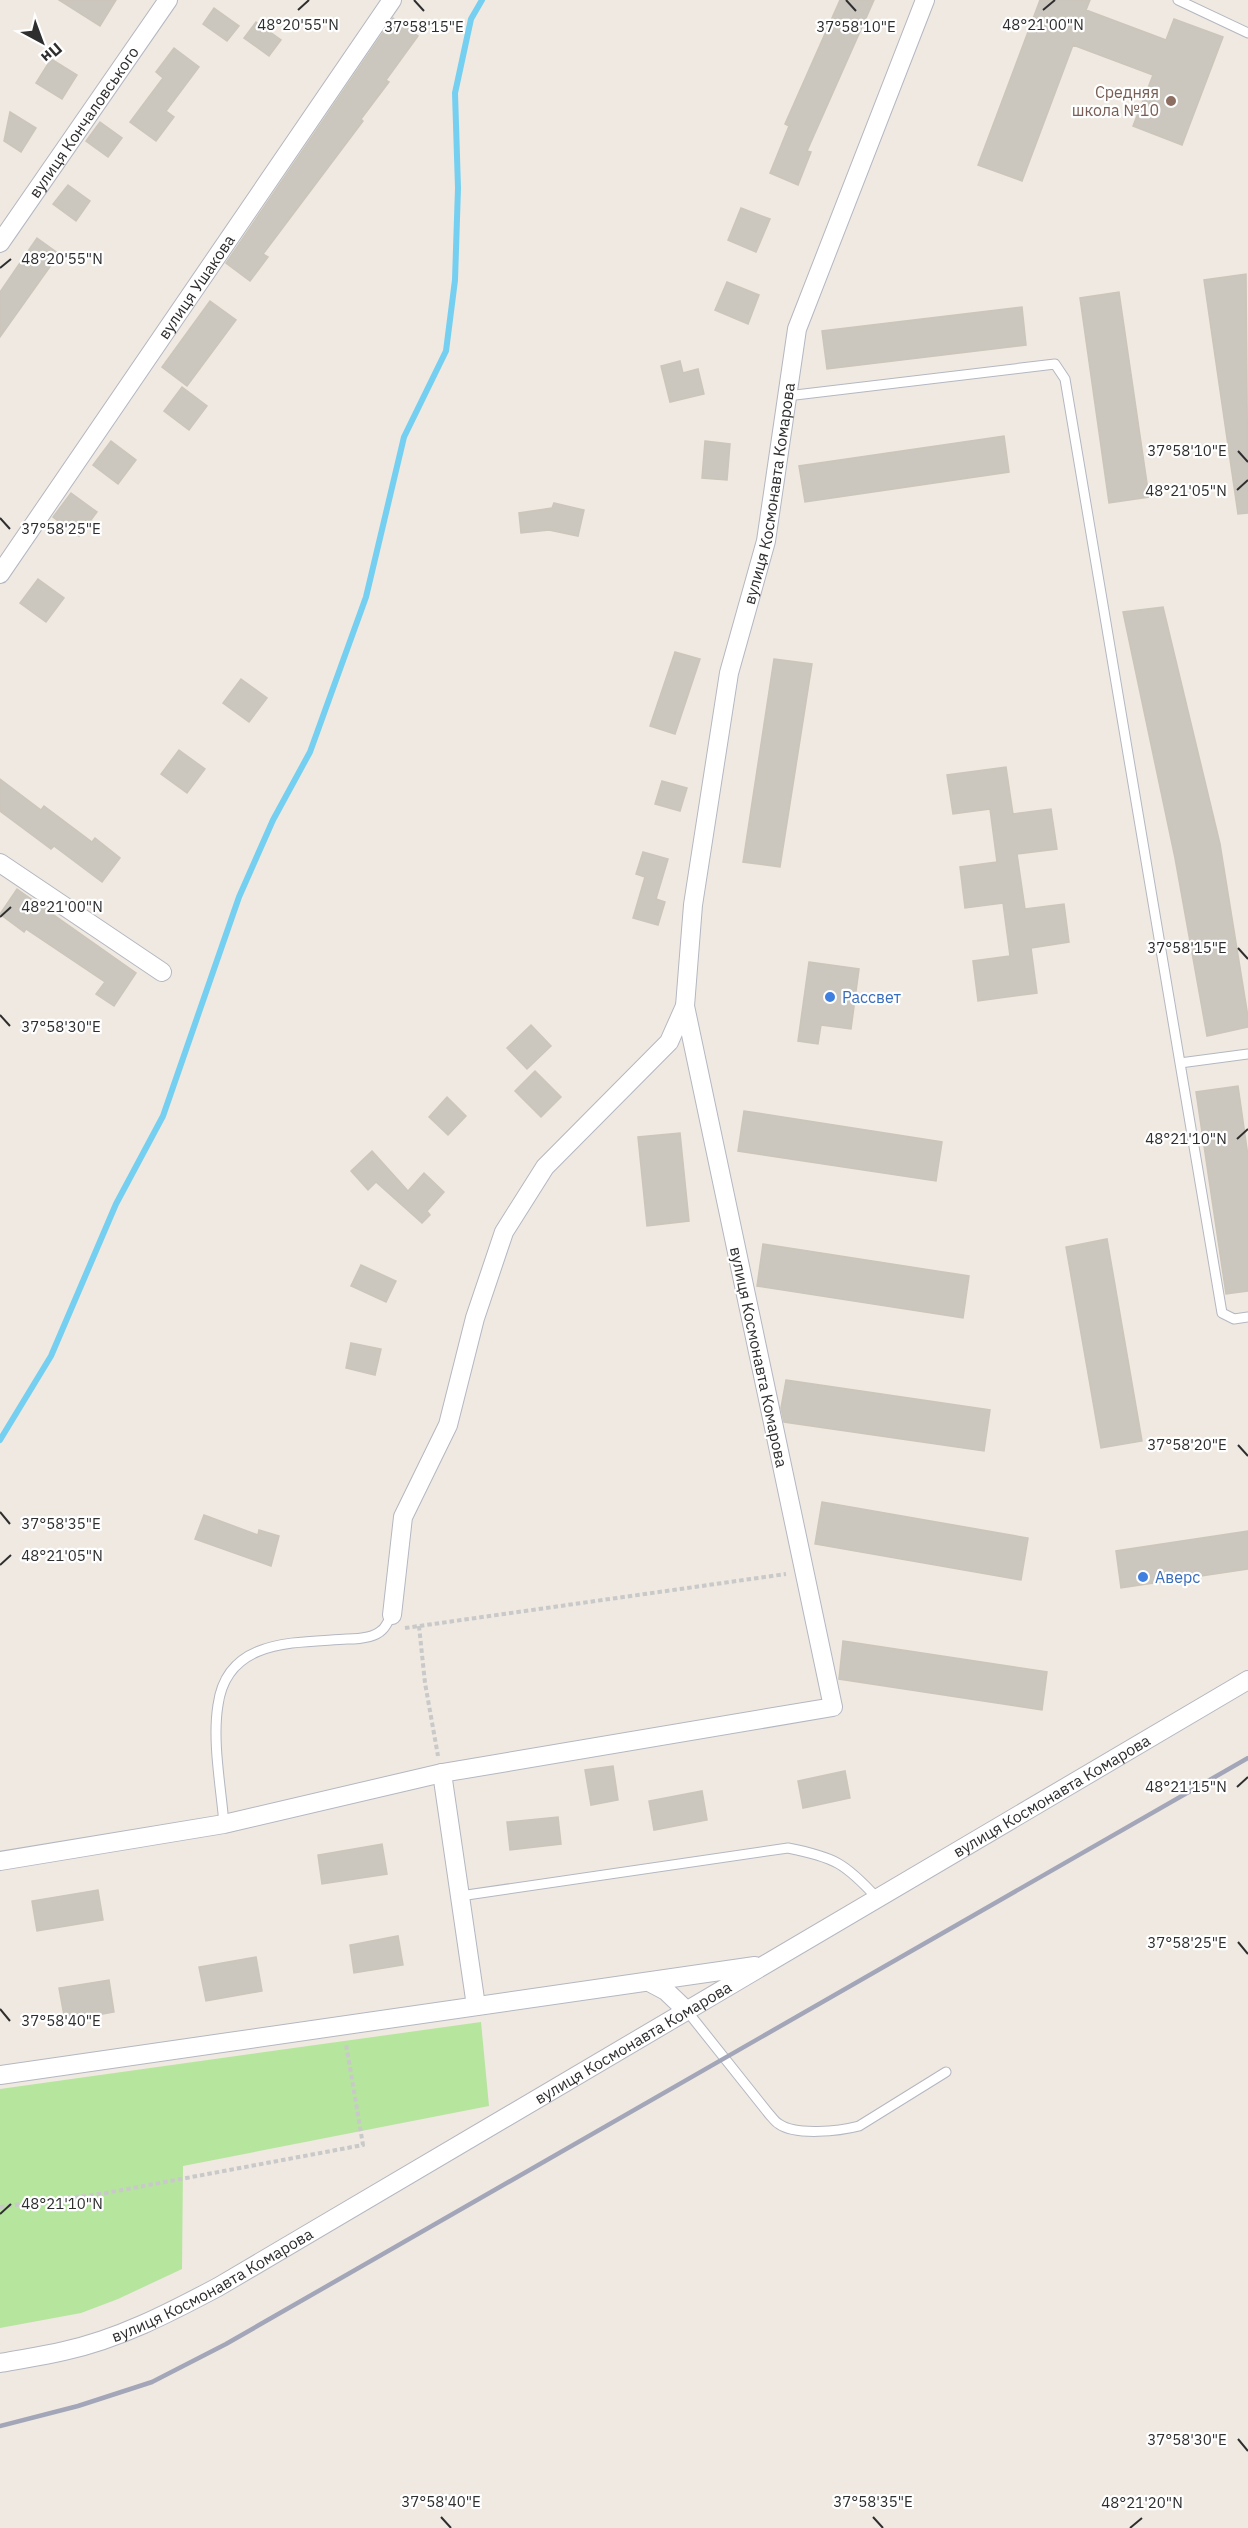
<svg xmlns="http://www.w3.org/2000/svg" width="1248" height="2528" font-family="'IBM Plex Sans',sans-serif">
<style>
.green{fill:#b6e59e}
.lines{fill:none;stroke-linecap:round;stroke-linejoin:round}
.stream{stroke:#75cff0;stroke-width:6}
.building{fill:#cbc7bf;stroke:#cbc5ba;stroke-width:1.5}
.lane-casing{stroke:#b4b7c1;stroke-width:11}
.street-casing{stroke:#b4b7c1;stroke-width:20}
.path{stroke:#c9c9c9;stroke-width:4;stroke-dasharray:4.5 3;stroke-linecap:butt}
.lane{stroke:#fff;stroke-width:9}
.street{stroke:#fff;stroke-width:18}
.rail{stroke:#a3a6b8;stroke-width:4.5}
.ticks{fill:none;stroke:#2e2e2e;stroke-width:2}
.education-dot{fill:#8d6e63;stroke:#fff;stroke-width:2}
.shop-dot{fill:#3f7fe0;stroke:#fff;stroke-width:2}
.labels{text-anchor:middle;dominant-baseline:central;stroke-width:4.5;stroke-linejoin:round;paint-order:stroke}
.education-label{font-size:16px;fill:#785e54;stroke:#fff;text-anchor:end}
.street-label{font-size:16px;fill:#2e2e2e;stroke:#fff}
.shop-label{font-size:16px;fill:#366cbe;stroke:#fff;text-anchor:start}
.ticks-label{font-size:15px;text-anchor:middle;fill:#2e2e2e;stroke:#fff;stroke-width:4.5;stroke-linejoin:round;paint-order:stroke}
</style>
<rect width="100%" height="100%" fill="#efe9e1"/>
<path class="green" d="M481,2022L489,2106L183,2166L182,2269L118,2299L81,2313L0,2328V2089Z"/>
<g class="lines">
<path class="stream" d="M0,1440L51,1356L116,1204L163,1116L239,897L273,820L310,752L366,597L404,437L446,351L455,280L458,188L455,93L471,19L482,0"/>
</g>
<path class="building" d="M59,0H116L100,26Z
M840,0H874L807,151L811,152L798,185L770,173L789,126L785,124Z
M1040,0H1090L1086,10L1166,40L1174,19L1223,37L1182,145L1133,126L1153,75L1073,45L1022,181L978,165Z
M214,8L239,26L227,41L203,24Z
M393,18L418,36L386,80L389,82L361,119L363,121L263,254L268,257L250,281L226,263Z
M256,22L281,40L269,56L244,38Z
M174,48L199,67L166,111L174,117L156,141L130,122L163,78L156,72Z
M51,59L77,75L62,99L36,83Z
M10,112L36,128L21,152L4,141Z
M100,122L122,138L108,157L86,141Z
M68,185L90,201L76,221L53,204Z
M741,208L770,219L756,252L728,240Z
M37,238L59,254L0,337V292Z
M1246,274L1248,513L1238,514L1204,280Z
M727,282L759,295L748,324L715,310Z
M1119,292L1149,497L1109,503L1080,298Z
M210,301L236,320L187,386L162,367Z
M1022,307L1026,345L827,369L822,331Z
M680,361L683,373L698,369L704,394L670,402L661,366Z
M182,387L207,406L189,430L164,411Z
M1004,436L1009,472L805,502L799,466Z
M111,441L136,460L118,484L93,465Z
M705,441L730,444L727,480L702,478Z
M71,493L97,512L79,536L53,517Z
M554,503L584,510L578,536L549,530L521,533L519,513L552,508Z
M38,579L64,598L46,622L20,603Z
M1163,607L1220,844L1248,1017V1027L1207,1036L1175,858L1123,612Z
M675,652L700,659L675,734L650,726Z
M774,659L812,664L780,867L743,862Z
M241,679L267,698L249,722L223,703Z
M179,750L205,769L187,793L161,774Z
M1006,767L1013,814L1051,809L1057,849L1017,854L1025,909L1064,904L1069,942L1031,948L1037,993L978,1001L973,961L1010,956L1003,903L965,908L960,867L997,862L990,809L953,814L947,775Z
M0,779L41,810L44,806L92,842L95,838L120,858L102,882L54,846L51,849L0,811Z
M662,781L687,788L680,811L655,804Z
M643,852L668,859L656,899L665,902L658,925L633,918L645,877L636,874Z
M17,889L136,973L114,1006L96,994L105,982L26,929L24,932L0,914Z
M809,962L859,969L851,1029L821,1025L818,1044L798,1041Z
M531,1025L551,1046L527,1069L507,1048Z
M535,1071L561,1097L541,1117L515,1091Z
M1238,1086L1248,1156V1291L1226,1294L1196,1092Z
M447,1097L466,1116L448,1135L429,1117Z
M744,1111L942,1142L936,1181L738,1151Z
M680,1133L689,1221L647,1226L638,1137Z
M372,1151L408,1191L424,1173L444,1192L427,1211L430,1215L422,1223L376,1182L368,1190L351,1171Z
M1107,1239L1142,1441L1101,1448L1066,1247Z
M763,1244L969,1276L963,1318L757,1286Z
M361,1265L396,1281L386,1302L351,1286Z
M351,1343L381,1349L375,1375L346,1368Z
M786,1380L990,1410L984,1451L784,1422L781,1408Z
M822,1502L1028,1538L1021,1580L815,1544Z
M204,1515L258,1535L259,1530L279,1536L271,1566L195,1539Z
M1248,1531V1569L1121,1588L1116,1551Z
M843,1641L1047,1672L1042,1710L839,1679Z
M613,1766L618,1800L591,1805L585,1770Z
M845,1771L850,1798L803,1808L798,1781Z
M702,1791L707,1820L654,1830L649,1801Z
M558,1817L561,1844L510,1850L507,1822Z
M382,1844L387,1874L322,1884L318,1855Z
M98,1890L103,1920L37,1931L32,1901Z
M398,1936L403,1965L354,1973L350,1945Z
M256,1957L262,1991L206,2001L199,1967Z
M109,1980L114,2012L65,2021L59,1988Z"/>
<g class="lines">
<defs>
<path id="lane" d="M1178,0L1248,33
M787,396L1055,364L1065,379L1222,1313L1234,1319L1248,1317
M1180,1063L1248,1054
M224,1824C221,1787 212,1741 218,1705C227,1638 295,1643 347,1639C357,1639 374,1638 382,1630C386,1627 389,1619 392,1615
M460,1896L788,1848C834,1857 845,1863 877,1898
M687,2011L769,2114C772,2117 775,2122 779,2124C796,2136 840,2131 859,2126L946,2072"/>
<g id="street">
<path id="s1" d="M0,243L168,0"/>
<path id="s2" d="M0,574L392,0"/>
<path d="M0,863L162,972"/>
<path id="s3" d="M392,1615L403,1517L448,1425L475,1318L504,1232L545,1167L669,1042L685,1006L693,905L729,673L766,541L797,329L925,0"/>
<path d="M442,1773L476,2006"/>
<path d="M0,1861L224,1824L442,1773L833,1707L685,1006"/>
<path d="M649,1982L666,1991L687,2011"/>
<path d="M0,2075L755,1966"/>
<path id="s4" d="M0,2363C21,2359 43,2356 64,2351C119,2339 169,2313 218,2287L1248,1680"/>
</g>
</defs>
<use href="#lane" class="lane-casing"/>
<use href="#street" class="street-casing"/>
<path class="path" d="M419,1626L425,1683L438,1756
M405,1628L786,1574
M0,2207L106,2193L363,2145L346,2044"/>
<use href="#lane" class="lane"/>
<use href="#street" class="street"/>
<path class="rail" d="M0,2426L78,2406L152,2382L226,2344L1248,1758"/>
</g>
<path class="ticks" d="M414,0L424,11M846,0L856,11M298,10L309,0M1043,10L1055,0M0,268L11,259M1238,451L1248,462M1237,490L1248,480M0,518L10,529M0,917L11,907M1238,948L1248,959M0,1015L10,1026M1237,1139L1248,1129M1238,1445L1248,1456M0,1512L10,1524M0,1565L11,1555M1237,1787L1248,1777M1238,1942L1248,1954M0,2009L10,2021M0,2214L11,2204M1238,2439L1248,2451M441,2517L451,2528M873,2517L883,2528M1130,2528L1142,2518"/>
<circle class="education-dot" cx="1171" cy="101" r="6"/>
<g class="shop-dot">
<circle cx="830" cy="997" r="6"/>
<circle cx="1143" cy="1577" r="6"/>
</g>
<g class="labels">
<g class="education-label">
<text x="1159" y="92">Средняя<tspan x="1159" dy="18">школа №10</tspan></text>
</g>
<g class="street-label">
<text stroke="none"><textPath href="#s1" startOffset="147">вулиця Кончаловського</textPath></text>
<text stroke="none"><textPath href="#s2" startOffset="348">вулиця Ушакова</textPath></text>
<text stroke="none"><textPath href="#s3" startOffset="1215">вулиця Космонавта Комарова</textPath></text>
<text transform="translate(759 1357) rotate(78)">вулиця Космонавта Комарова</text>
<text stroke="none"><textPath href="#s4" startOffset="1200">вулиця Космонавта Комарова</textPath></text>
<text stroke="none"><textPath href="#s4" startOffset="714">вулиця Космонавта Комарова</textPath></text>
<text stroke="none"><textPath href="#s4" startOffset="228">вулиця Космонавта Комарова</textPath></text>
</g>
<g class="shop-label">
<text x="842" y="997">Рассвет</text>
<text x="1155" y="1577">Аверс</text>
</g>
</g>
<g class="ticks-label">
<text x="298" y="30">48°20'55"N</text>
<text x="1043" y="30">48°21'00"N</text>
<text x="424" y="32">37°58'15"E</text>
<text x="856" y="32">37°58'10"E</text>
<text x="62" y="264">48°20'55"N</text>
<text x="1187" y="456">37°58'10"E</text>
<text x="1186" y="496">48°21'05"N</text>
<text x="61" y="534">37°58'25"E</text>
<text x="62" y="912">48°21'00"N</text>
<text x="1187" y="953">37°58'15"E</text>
<text x="61" y="1032">37°58'30"E</text>
<text x="1186" y="1144">48°21'10"N</text>
<text x="1187" y="1450">37°58'20"E</text>
<text x="61" y="1529">37°58'35"E</text>
<text x="62" y="1561">48°21'05"N</text>
<text x="1186" y="1792">48°21'15"N</text>
<text x="1187" y="1948">37°58'25"E</text>
<text x="61" y="2026">37°58'40"E</text>
<text x="62" y="2209">48°21'10"N</text>
<text x="1187" y="2445">37°58'30"E</text>
<text x="441" y="2507">37°58'40"E</text>
<text x="873" y="2507">37°58'35"E</text>
<text x="1142" y="2508">48°21'20"N</text>
</g>
<g transform="translate(42 42) rotate(139)" stroke="#ffffff" stroke-width="4.5" paint-order="stroke">
<path d="M0-4.5L10 22L0 15L-10 22Z" fill="#2e2e2e"/>
<text y="-9" font-size="16" font-weight="bold" text-anchor="middle" fill="#2e2e2e">Пн</text>
</g>
</svg>
